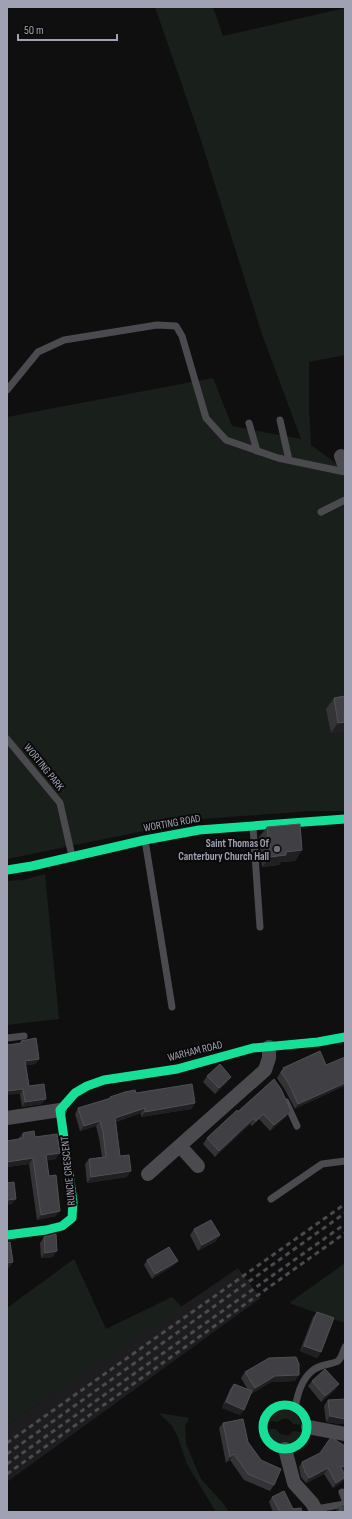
<svg xmlns="http://www.w3.org/2000/svg" width="352" height="1519" font-family="'Sofia Sans Condensed',sans-serif">
<style>
.built{fill:#1d1c1e}
.green{fill:#19201c}
.lines{fill:none;stroke-linecap:round;stroke-linejoin:round}
.lane{stroke:#4a4a4f;stroke-width:7}
.street{stroke:#4a4a4f;stroke-width:14}
.fast{stroke:#16e098;stroke-width:9}
.rail{stroke:#4a4a4f;stroke-width:3;stroke-dasharray:5 4;stroke-linecap:butt}
.wall{fill:#343437}
.shaded-wall{fill:#202022}
.building{fill:#404044;stroke:#4f4f56}
.poi-dot{fill:#6d6e79;stroke:#0a0a0b;stroke-width:1.5}
.labels{text-anchor:middle;dominant-baseline:central;stroke-width:4;stroke-linejoin:round;paint-order:stroke}
.street-label{font-size:11px;fill:#a0a1b2;stroke:#0a0a0b}
.poi-label{font-size:11px;font-weight:bold;fill:#a0a1b2;stroke:#0a0a0b;text-anchor:end}
</style>
<rect width="100%" height="100%" fill="#0f0f10"/>
<path class="built" d="M238,1268L261,1298L7,1482V1425Z"/>
<path class="green" d="M155,7H213L223,36L345,8V355L309,362V408L311,445L345,470V811H310L202,819L7,859V417L213,378L232,426L301,439L262,334L199,134Z
M45,874L59,1019L7,1025V881L23,880Z
M74,1259L106,1329L172,1297L182,1307L7,1425V1308Z
M345,1263V1323L289,1303Z
M282,1410C292,1411 300,1413 301,1425L293,1424C288,1417 283,1417 278,1422L270,1421L276,1412Z
M159,1413L189,1418L185,1426L186,1444L201,1479L223,1503L229,1512H216L187,1464L178,1437L172,1426Z
M268,1429H276C279,1434 283,1436 289,1435L293,1431L301,1432C297,1450 268,1447 268,1429Z"/>
<g class="lines">
<path class="lane" d="M7,390L38,352L64,340L157,325L176,326L182,336L206,418L226,440L278,458L345,472
M280,420L289,460
M249,423L257,451
M321,512L345,500
M7,739L60,803L72,856
M253,827L260,927
M145,840L172,1007
M7,1038L24,1036
M286,1102L297,1126
M271,1199L322,1164L345,1161
M295,1407C298,1394 301,1380 312,1371C319,1364 331,1365 338,1361C342,1358 343,1351 345,1347
M342,1492L345,1500
M316,1509L345,1504"/>
<path class="street" d="M341,456L345,467
M7,1118L60,1110
M180,1146L198,1166
M148,1174L265,1070L269,1058V1047
M308,1427L345,1434
M285,1449L294,1483L312,1503L317,1512"/>
<path class="fast" d="M7,870L32,866L145,840L199,830L345,819
M7,1235L46,1230L62,1226L72,1218L73,1202L60,1110L75,1093L87,1086L104,1080L177,1069L253,1048L318,1042L345,1037
M263 1427a22 22 0 1 1 44 0a22 22 0 1 1-44 0Z"/>
<path class="rail" d="M7,1443L345,1204
M7,1454L345,1213
M7,1464L345,1224
M7,1474L345,1233"/>
</g>
<path class="wall" d="M345,696V731L331,733L326,709L334,698Z
M267,827L302,850L295,861L281,862L279,865L262,867L259,837Z
M21,1041L39,1059L35,1064L26,1065L29,1086L42,1104L22,1107L20,1094L19,1044Z
M326,1065L295,1109L285,1090L277,1078L283,1068Z
M207,1076L227,1082L215,1094L203,1082Z
M274,1079L287,1116L270,1131L259,1119L252,1126L250,1124L215,1157L203,1144L207,1138Z
M136,1093L195,1103L191,1109L141,1117V1113L116,1122L120,1156L127,1177L87,1183L85,1164L89,1159L102,1157L99,1138L96,1126L80,1131L75,1114L78,1108L109,1099L110,1097Z
M23,1133L35,1137L56,1159L47,1160L49,1176L56,1216L37,1220L29,1164L7,1167V1141L19,1139V1138Z
M194,1229L216,1241L198,1251L190,1235Z
M44,1237L53,1257L41,1258L40,1243Z
M147,1260L174,1265L152,1279L144,1265Z
M317,1312L321,1352L317,1358L300,1351L313,1317Z
M245,1372L295,1381L271,1382L251,1394L244,1410L240,1415L222,1408L230,1389L234,1384L248,1390L241,1378Z
M312,1381L335,1390L321,1402L308,1386Z
M328,1400L345,1424H340L326,1422L324,1406Z
M223,1423L248,1442L261,1460L274,1485L270,1491L244,1480L230,1460L226,1463L219,1428Z
M345,1446V1473H344L345,1475V1478L342,1482L333,1488L324,1474L306,1483L301,1477L299,1467L302,1462Z
M272,1497L293,1509L302,1512H273L269,1502Z
M340,1505L345,1512H336V1511Z"/>
<path class="shaded-wall" d="M345,722V731L331,733L338,723Z
M302,850L295,861L281,862L279,865L262,867L270,857L286,852Z
M39,1059L35,1064L22,1066L25,1061Z
M231,1077L227,1082L215,1094L219,1088Z
M345,1083V1086L295,1109L298,1104Z
M23,1089L20,1094L7,1095V1091Z
M46,1099L42,1104L22,1107L25,1102Z
M195,1103L191,1109L141,1117L145,1112Z
M145,1108L141,1113L112,1123L115,1118Z
M291,1111L287,1116L270,1131L274,1125Z
M254,1118L250,1124L215,1157L219,1151Z
M100,1121L96,1126L80,1131L84,1126Z
M60,1153L56,1159L42,1161L46,1155Z
M33,1158L29,1164L7,1167V1162Z
M131,1171L127,1177L87,1183L91,1177Z
M16,1199L12,1204L7,1205V1200Z
M60,1211L56,1216L37,1220L41,1215Z
M220,1235L216,1241L198,1251L202,1245Z
M57,1251L53,1257L41,1258L45,1253Z
M178,1261L174,1265L152,1279L155,1274Z
M13,1262L9,1268H7V1263Z
M304,1346L321,1352L317,1358L300,1351Z
M299,1375L295,1381L271,1382L251,1394L255,1388L275,1376Z
M339,1384L335,1390L321,1402L325,1396Z
M226,1402L244,1410L240,1415L222,1408Z
M330,1416L345,1419V1424H340L326,1422Z
M234,1454L230,1460L226,1463L230,1457Z
M340,1466L345,1467V1473L336,1471Z
M328,1468L324,1474L306,1483L309,1478Z
M345,1477L342,1482L333,1488L336,1483Z"/>
<path class="building" d="M345,696V722L338,723L334,698Z
M300,824L302,850L286,852V855L270,857L267,827Z
M36,1038L39,1059L25,1061L29,1086L44,1084L46,1099L25,1102L23,1089L7,1091V1045L22,1043L21,1041Z
M320,1051L326,1065L345,1057V1083L298,1104L289,1084L281,1072L284,1069L283,1068Z
M220,1064L231,1077L219,1088L207,1076Z
M274,1079L281,1089L291,1111L274,1125L263,1114L256,1121L254,1118L219,1151L207,1138L237,1110L238,1112Z
M192,1084L195,1103L145,1112V1108L115,1118L120,1156L129,1155L131,1171L91,1177L89,1159L106,1157L103,1132L100,1121L84,1126L78,1108L111,1098L110,1097L125,1092L135,1090L136,1093Z
M34,1131L35,1137L57,1134L60,1153L46,1155L49,1176L56,1175L60,1211L41,1215L33,1158L7,1162V1141L24,1138L23,1133Z
M14,1182L16,1199L7,1200V1183Z
M211,1220L220,1235L202,1245L194,1229Z
M56,1234L57,1251L45,1253L44,1237Z
M10,1242L13,1262L7,1263V1243Z
M169,1247L178,1261L155,1274L147,1260Z
M317,1312L334,1318L321,1352L304,1346Z
M296,1357L299,1364V1375L275,1376L255,1388L245,1372L269,1358Z
M325,1369L339,1384L325,1396L312,1381Z
M234,1384L252,1391L244,1410L226,1402Z
M345,1399V1419L330,1416L328,1400Z
M243,1419L248,1442L261,1460L281,1469L274,1485L248,1474L234,1454L230,1457L223,1423Z
M331,1437L345,1446V1467L340,1466L345,1475V1477L336,1483L328,1468L309,1478L305,1472L302,1462L320,1453Z
M284,1491L293,1509H292L301,1508L302,1512H280L272,1497Z
M345,1504V1512H338H340V1505Z"/>
<circle class="poi-dot" cx="277" cy="849" r="4"/>
<g class="labels">
<g class="street-label">
<text transform="translate(44 767) rotate(51)">WORTING PARK</text>
<text transform="translate(172 823) rotate(-10)">WORTING ROAD</text>
<text transform="translate(195 1051) rotate(-14)">WARHAM ROAD</text>
<text transform="translate(68 1171) rotate(-96)">RUNCIE CRESCENT</text>
</g>
<g class="poi-label">
<text x="269" y="843">Saint Thomas Of<tspan x="269" dy="13">Canterbury Church Hall</tspan></text>
</g>
</g>
<rect width="352" height="1519" fill="none" stroke="#a0a1b2" stroke-width="16"/>
<path d="M18 34v6h99v-6" fill="none" stroke="#a0a1b2" stroke-width="2"/>
<text x="24" y="34" font-size="12" fill="#a0a1b2" stroke="#0a0a0b" stroke-width="3" paint-order="stroke">50 m</text>
</svg>
